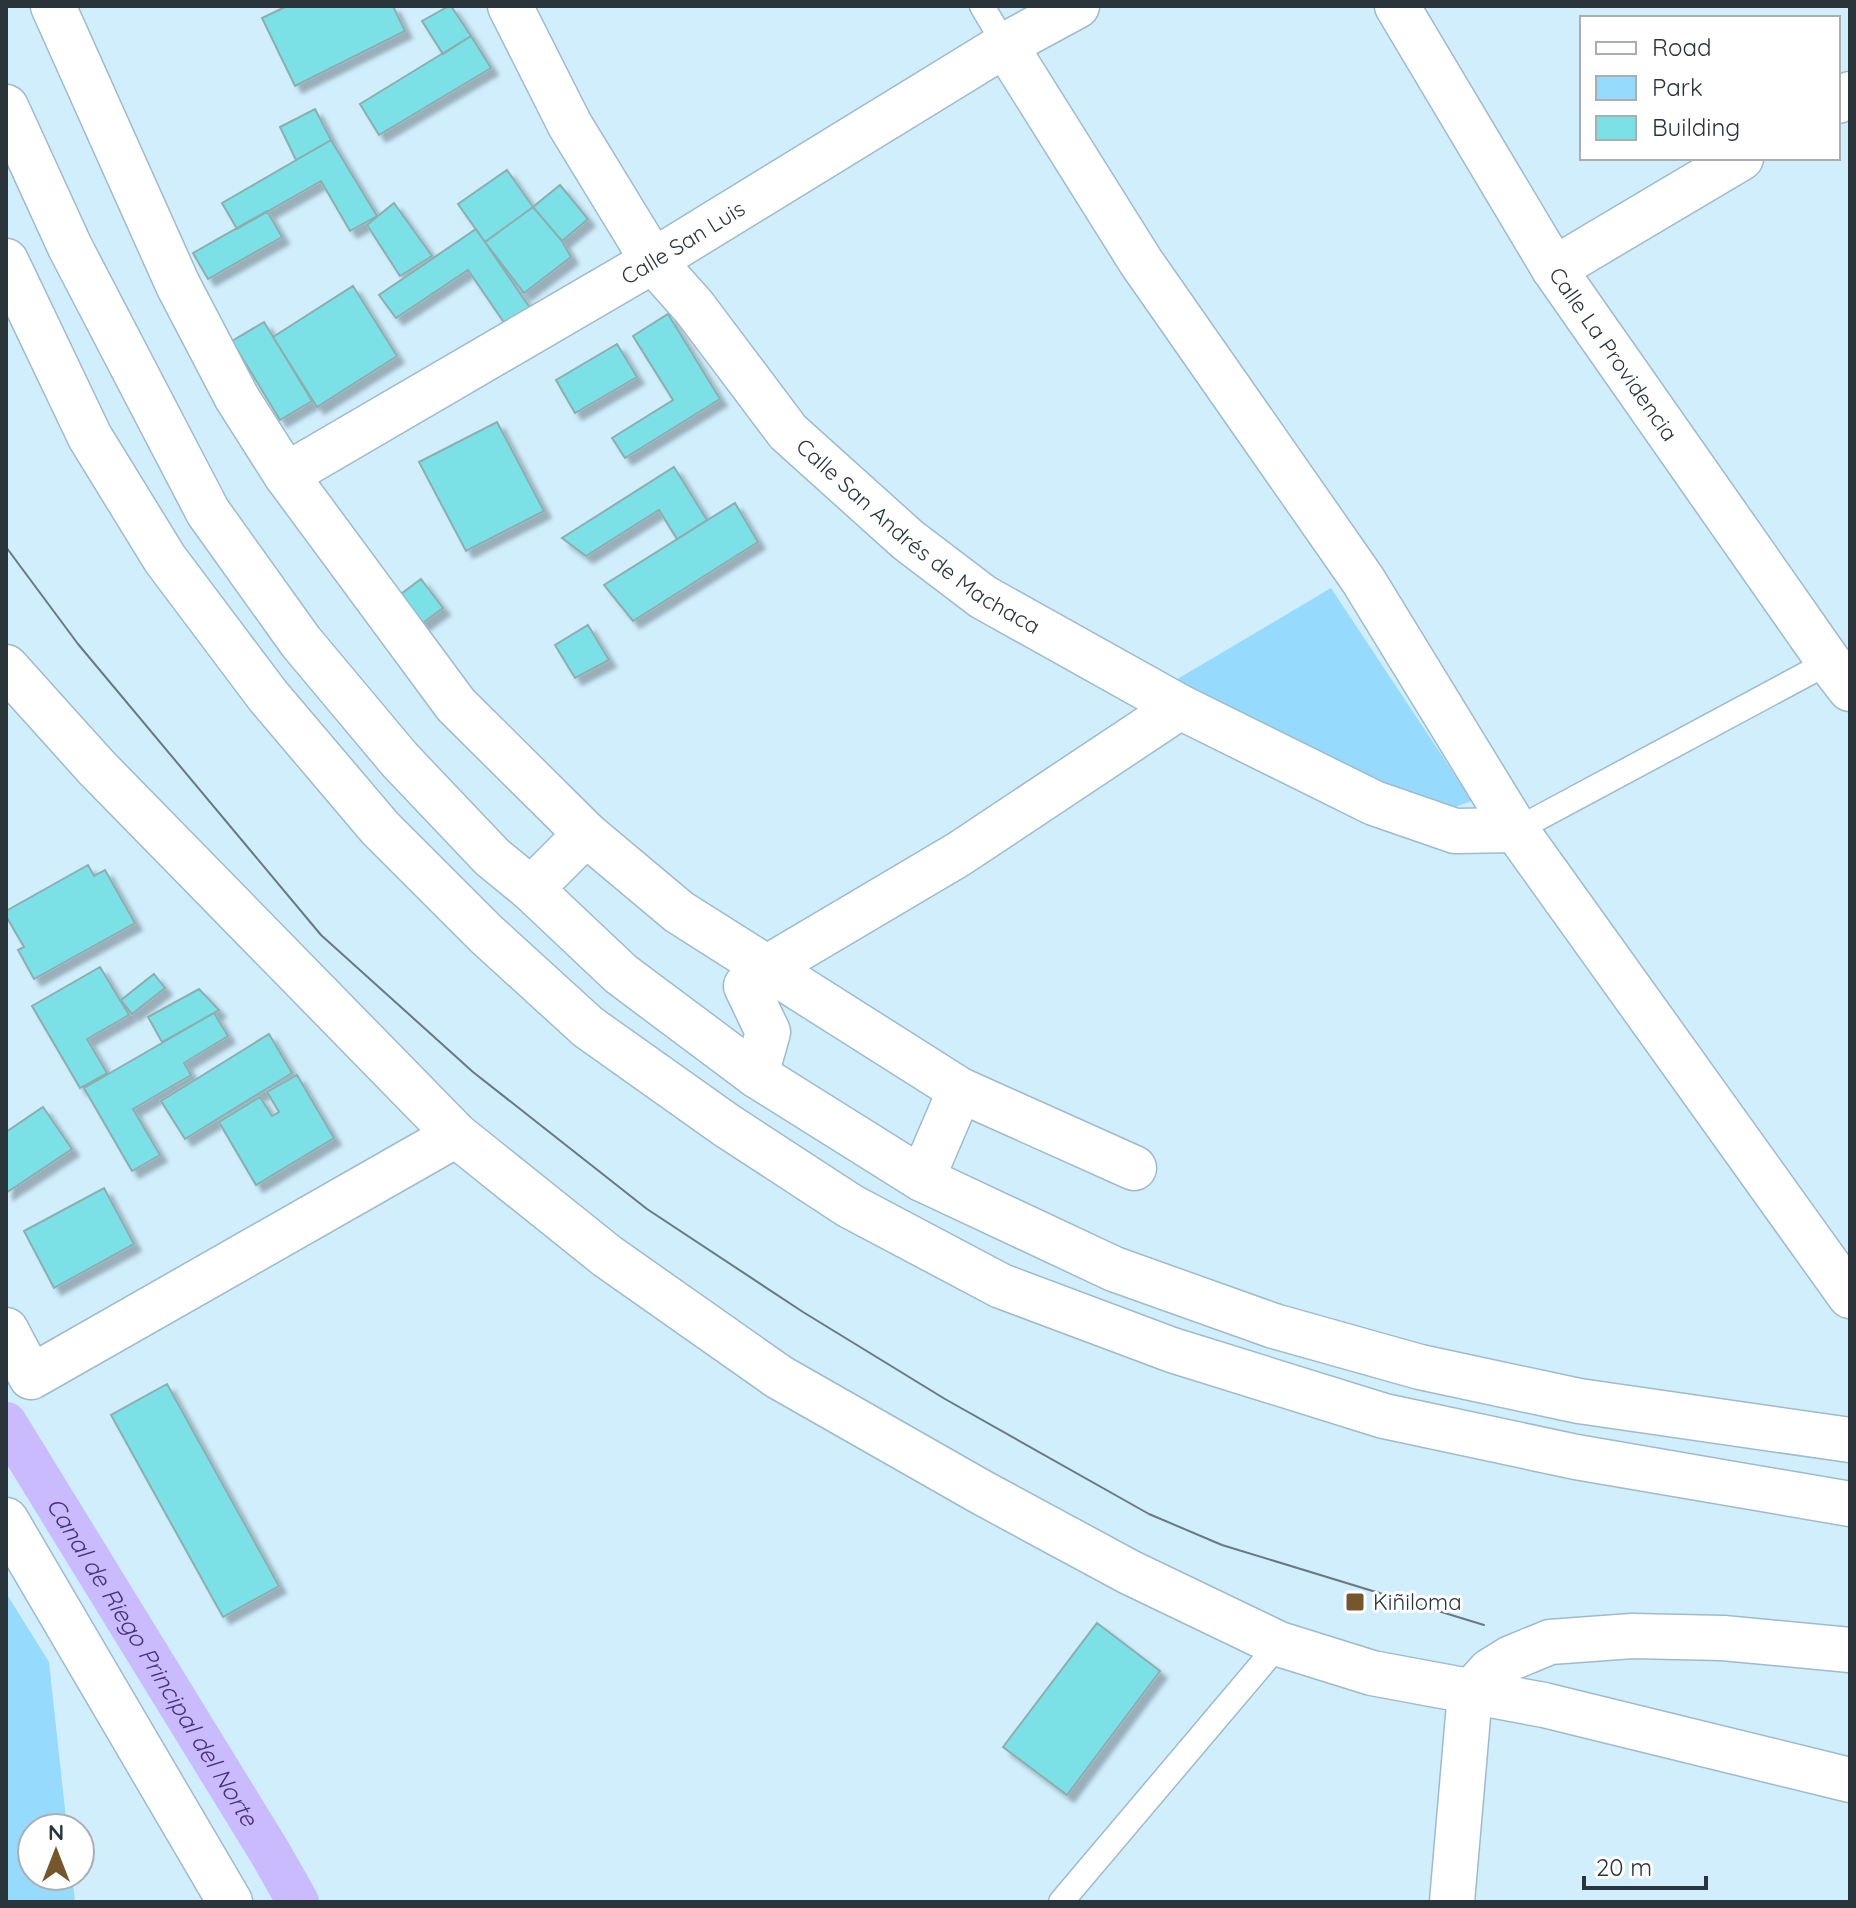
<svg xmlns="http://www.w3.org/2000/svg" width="1856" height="1908" font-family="Quicksand,sans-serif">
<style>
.green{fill:#96dbfe}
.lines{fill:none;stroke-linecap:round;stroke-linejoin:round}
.canal{stroke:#c9bbfe;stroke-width:42}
.building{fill:#7ce1e6;stroke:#8caeaf;stroke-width:2;filter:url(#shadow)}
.lane-casing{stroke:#9fbbca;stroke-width:27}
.street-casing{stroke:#9fbbca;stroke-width:47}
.secondary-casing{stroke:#9fbbca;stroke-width:47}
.highway-casing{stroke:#9fbbca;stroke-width:47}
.lane{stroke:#fff;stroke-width:24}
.street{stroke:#fff;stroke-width:44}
.secondary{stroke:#fff;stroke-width:44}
.highway{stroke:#fff;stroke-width:44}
.tram{stroke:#677983;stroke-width:2}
.poi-dot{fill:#76572c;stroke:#fff;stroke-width:3}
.labels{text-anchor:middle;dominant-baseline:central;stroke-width:6;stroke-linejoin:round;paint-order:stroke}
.street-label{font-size:22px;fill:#29353b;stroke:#fff}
.poi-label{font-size:22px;fill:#29353b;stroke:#fff;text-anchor:start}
.water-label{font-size:24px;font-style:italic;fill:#472f7c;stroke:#fff}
</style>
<defs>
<filter id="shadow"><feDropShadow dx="7" dy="7" stdDeviation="2" flood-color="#0004"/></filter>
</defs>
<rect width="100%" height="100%" fill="#d1eefd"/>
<path class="green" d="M1331,588L1472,801L1444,811L1398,795L1174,681Z
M6,1593L49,1662L67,1828H32V1876H72L75,1902H6Z"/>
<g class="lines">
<path class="canal" id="s1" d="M6,1423L269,1851L298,1902"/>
</g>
<path class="building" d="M287,6H393L405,31L295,86L262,18Z
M449,6H451L471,36L443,54L422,21Z
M471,36L491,68L379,135L360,104Z
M315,109L331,140L296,160L280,127Z
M331,140L377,216L350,231L321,181L237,229L222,203Z
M507,170L533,207L485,242L458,204Z
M560,185L588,219L562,241L533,207Z
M394,203L432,256L400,276L367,225Z
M533,207L562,241L571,257L524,293L485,242Z
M267,211L282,237L208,279L193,253Z
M476,229L530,308L505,324L468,270L396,318L379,295Z
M353,286L397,356L317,407L273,337Z
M668,314L720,399L625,458L612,438L673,400L633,336Z
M264,322L312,401L280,420L232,341Z
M617,344L637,377L575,413L556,380Z
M497,422L544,511L466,551L419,462Z
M674,467L707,520L677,539L659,510L586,556L562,538Z
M735,503L758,542L633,621L604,585Z
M421,579L443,608L416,628L393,600Z
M588,625L609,660L575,678L555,645Z
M88,865L94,876L105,870L135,923L34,979L18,950L24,947L6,916V911Z
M100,967L129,1015L87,1039L107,1073L80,1088L32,1006Z
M154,974L165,988L132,1014L121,1000Z
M199,989L219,1010L162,1042L148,1017Z
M214,1013L228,1036L184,1063L191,1075L133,1109L160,1155L132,1171L84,1088Z
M269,1034L292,1073L185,1139L161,1101Z
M297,1075L334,1138L256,1185L219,1122L260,1097L272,1116L279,1112L267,1092Z
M43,1107L72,1149L6,1193V1132Z
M104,1188L134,1244L54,1288L24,1231Z
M167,1384L279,1586L223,1617L111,1415Z
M1097,1623L1160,1671L1067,1795L1003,1747Z"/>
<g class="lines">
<defs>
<path id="lane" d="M982,6L1005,45
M1516,830L1829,662
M1061,1902L1279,1644"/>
<g id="street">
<path d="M53,6L178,285L237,398L286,475L456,705L586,834L679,912L960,1090L1134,1168"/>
<path id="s2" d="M510,6L570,125L653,261L694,307L788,432L908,540L983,597L1180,707L1374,803L1455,831L1516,830"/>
<path id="s3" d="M1397,6L1554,269L1829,662L1850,689"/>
<path d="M1005,45L1141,262L1363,580L1516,830L1850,1296"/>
<path d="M1838,101L1850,94"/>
<path d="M1554,269L1741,158"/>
<path id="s4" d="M286,475L653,261L1005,45L1077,6"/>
<path d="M6,667L96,767L456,1135L607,1256L779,1377L981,1492L1129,1572L1279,1644L1372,1673L1544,1705L1850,1780"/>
<path d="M531,889L586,834"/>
<path d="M756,1075L768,1032L746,986L768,967L959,854L1180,707"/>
<path d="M922,1179L960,1090"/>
<path d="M6,1330L31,1377L456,1135"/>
<path d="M6,1520L230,1902"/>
</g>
<path id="secondary" d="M1452,1902L1470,1693L1490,1671L1511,1658L1550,1642L1632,1636L1723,1638L1850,1650"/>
<path id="highway" d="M6,107L70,247L208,512L301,642L399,759L492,857L531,889L621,974L756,1075L922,1179L1114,1269L1274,1326L1420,1367L1579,1401L1850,1440
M6,261L90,437L165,559L268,696L380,828L486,934L588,1027L726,1125L850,1206L1001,1286L1172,1350L1384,1416L1576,1457L1850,1504"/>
</defs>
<use href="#lane" class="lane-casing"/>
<use href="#street" class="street-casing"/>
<use href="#secondary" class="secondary-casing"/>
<use href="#highway" class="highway-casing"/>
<use href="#lane" class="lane"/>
<use href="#street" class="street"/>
<use href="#secondary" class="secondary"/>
<use href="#highway" class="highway"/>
<path class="tram" d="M6,547L78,644L321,935L473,1072L647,1209L803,1312L945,1399L1149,1514L1222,1545L1484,1625"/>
</g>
<rect class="poi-dot" x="1345" y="1592" width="20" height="20" rx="4"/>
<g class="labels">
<g class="street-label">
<text stroke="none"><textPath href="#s4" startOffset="460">Calle San Luis</textPath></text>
<text stroke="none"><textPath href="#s3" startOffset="410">Calle La Providencia</textPath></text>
<text stroke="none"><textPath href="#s2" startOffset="678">Calle San Andrés de Machaca</textPath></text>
</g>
<g class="poi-label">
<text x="1373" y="1602">Kiñiloma</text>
</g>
<g class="water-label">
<text stroke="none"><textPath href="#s1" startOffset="280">Canal de Riego Principal del Norte</textPath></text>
</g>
</g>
<rect width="1856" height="1908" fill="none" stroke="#29353b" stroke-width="16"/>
<rect x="1580" y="16" width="260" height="144" fill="#ffffff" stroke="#a9aeb1" stroke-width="2"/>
<rect x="1596" y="42" width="40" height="12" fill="#ffffff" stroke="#a9aeb1" stroke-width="2"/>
<text x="1652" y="56" font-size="24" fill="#29353b">Road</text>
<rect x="1596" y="76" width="40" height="24" fill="#96dbfe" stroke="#a9aeb1" stroke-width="2"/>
<text x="1652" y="96" font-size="24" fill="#29353b">Park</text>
<rect x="1596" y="116" width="40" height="24" fill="#7ce1e6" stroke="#a9aeb1" stroke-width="2"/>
<text x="1652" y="136" font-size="24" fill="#29353b">Building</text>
<g transform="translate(56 1852)"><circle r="38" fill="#ffffff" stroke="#a9aeb1" stroke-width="2"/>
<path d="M0-6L14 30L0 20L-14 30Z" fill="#76572c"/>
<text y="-12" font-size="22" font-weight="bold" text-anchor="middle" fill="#29353b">N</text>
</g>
<path d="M1584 1876v12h122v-12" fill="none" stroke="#29353b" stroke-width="4"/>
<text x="1596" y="1876" font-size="24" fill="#29353b" stroke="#ffffff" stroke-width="6" paint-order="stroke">20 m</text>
</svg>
